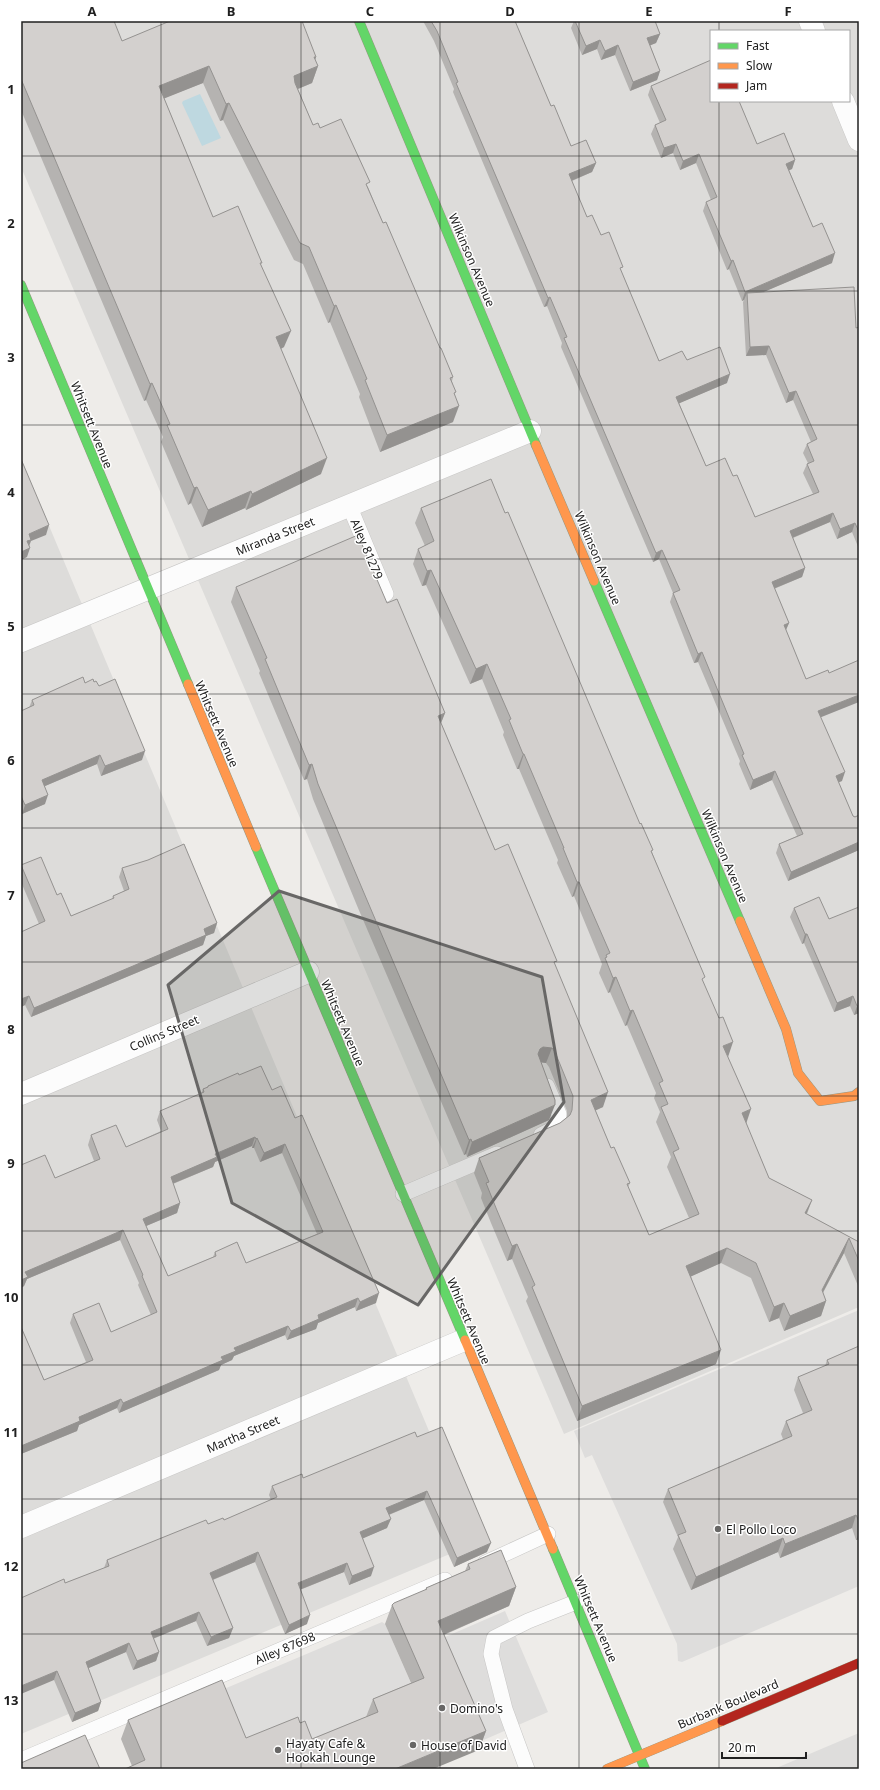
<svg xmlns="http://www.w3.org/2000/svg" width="880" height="1790" font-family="'Noto Sans',sans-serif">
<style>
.residential{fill:#dddcda;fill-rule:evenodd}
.parking{fill:#dedddc}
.water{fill:#bed8e0}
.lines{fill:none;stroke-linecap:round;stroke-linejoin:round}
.lane-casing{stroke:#c7c6c5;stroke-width:16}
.street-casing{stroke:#c7c6c5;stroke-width:23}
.fast-casing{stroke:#969782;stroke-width:10}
.slow-casing{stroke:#969782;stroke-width:10}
.jam-casing{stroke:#969782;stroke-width:10}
.lane{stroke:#fcfcfc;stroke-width:15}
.street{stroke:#fcfcfc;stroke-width:22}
.fast{stroke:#63d668;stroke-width:9}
.slow{stroke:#ff974d;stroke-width:9}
.jam{stroke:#b3261e;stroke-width:9}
.wall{fill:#b5b3b1;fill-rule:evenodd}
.shaded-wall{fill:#949290}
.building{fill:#d3d0ce;stroke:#949290;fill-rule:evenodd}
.marked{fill:#686766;fill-opacity:0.2;stroke:#686766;stroke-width:3;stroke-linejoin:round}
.grid{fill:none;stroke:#202020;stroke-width:1;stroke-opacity:0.55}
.poi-dot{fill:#686766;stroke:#fff;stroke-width:1.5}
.labels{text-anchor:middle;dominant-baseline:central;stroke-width:3;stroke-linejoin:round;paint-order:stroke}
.street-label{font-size:12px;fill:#202020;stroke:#fff}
.poi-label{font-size:12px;fill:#202020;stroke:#fff;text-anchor:start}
.neatline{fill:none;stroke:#202020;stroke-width:1.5}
.grid-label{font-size:13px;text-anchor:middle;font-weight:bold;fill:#202020}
</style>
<rect width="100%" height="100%" fill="#eeece9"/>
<path class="residential" d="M21,21H859V1307L564,1434L21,167ZM711,31H849V101H711Z
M21,459L476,1543L21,1734Z"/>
<path class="parking" d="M859,1310V1586L682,1662L678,1661L677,1644L592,1455L585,1458L574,1431Z
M505,1611L548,1712L479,1742L436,1641Z
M382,1622L385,1624L417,1697L382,1726L252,1752L224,1689Z
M859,1733V1769H774Z"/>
<path class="water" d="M200,94L221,138L202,146L182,103L183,101Z"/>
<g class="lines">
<defs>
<path id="lane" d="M349,505L386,594
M541,1135L551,1130L558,1124L559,1114L547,1086
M403,1194L497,1154
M485,1563L548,1534
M21,1760L445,1580
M527,1769L505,1709L491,1654L494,1638L528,1621L576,1602"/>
<path id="street" d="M810,21L814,31
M843,101L859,140
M21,641L530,431
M21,1094L308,972
M21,1527L464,1340"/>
<path id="fast" d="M359,21L536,445
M21,285L188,684
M594,581L740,921
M256,847L465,1340
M553,1549L645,1769"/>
<path id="slow" d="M536,445L594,581
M188,684L256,847
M740,921L786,1029L798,1073L820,1101L854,1096L859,1092
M465,1340L553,1549
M607,1769L722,1721"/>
<path id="jam" d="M722,1721L859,1663"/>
</defs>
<use href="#lane" class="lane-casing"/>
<use href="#street" class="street-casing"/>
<use href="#fast" class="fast-casing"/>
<use href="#slow" class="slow-casing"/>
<use href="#jam" class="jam-casing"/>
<use href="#lane" class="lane"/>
<use href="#street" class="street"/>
<use href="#fast" class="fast"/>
<use href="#slow" class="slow"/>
<use href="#jam" class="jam"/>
</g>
<path class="wall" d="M21,21L122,41L316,57L315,60L318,66L312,83L298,89L313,125L320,128L368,187L383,223L453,377L452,381L455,396L453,422L380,452L359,397L360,394L330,322L328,323L303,264L294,260L223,120L220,121L203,83L164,98L213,217L261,265L284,347L281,349L321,474L246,510L245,508L202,527L191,503L188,505L161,442L163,437L146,400L144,401L21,110Z
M423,21H515L551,106L571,146L596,163L592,172L572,181L587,217L601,235L621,271L659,361L687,360L727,383L679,403L706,466L733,476L755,517L813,494L803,473L807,464L808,463L803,453L807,444L811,442L793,400L786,403L766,355L746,356L743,302L744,300L742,301L729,269L727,270L703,211L706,202L711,200L696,163L680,170L673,153L661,158L651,134L655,125L660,123L648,95L651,86L757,144L795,160L792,169L789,170L813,227L832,263L763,292L856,328L859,327V549L852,532L837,539L830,522L793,538L805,568L802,577L774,589L789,623L786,630L821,718L842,781L838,782L853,816L855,817L859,815V850L788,881L776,853L779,844L797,836L772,780L750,790L739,764L740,761L698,662L694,663L670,602L673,593L659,559L653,562L561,347L562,343L547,306L544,307L453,92L454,89L434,41Z
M574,21H655L660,34L656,43L650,45L660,71L657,80L630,91L615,55L601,60L597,49L582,55L571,28Z
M421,508L505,513L652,852L703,982L728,1057L746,1123L769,1178L812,1200L807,1214L859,1242V1288L844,1253L823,1293L826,1301L821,1316L784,1331L779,1318L769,1322L751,1278L721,1263L691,1276L716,1364L577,1421L526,1301L528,1297L512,1259L507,1261L491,1223L481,1198L482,1193L474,1173L479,1158L560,1123L567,1117V1111L549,1067L546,1063L540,1062L549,1120L467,1157L466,1154L464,1155L358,908L313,799L307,779L304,780L259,673L260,671L231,602L236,587L387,603L445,713L441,723L495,850L555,965L603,1107L595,1110L611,1148L630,1183L628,1187L649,1235L689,1218L667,1167L671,1157L656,1122L660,1112L654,1098L656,1093L627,1025L625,1026L610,992L608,993L599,973L602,964L574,896L572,897L557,863L558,860L519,769H517L503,735L504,732L482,679L470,684L426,585L422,586L413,564L418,549L425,546L415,523Z
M94,682L99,686L142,760L101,776L97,764L45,786V804L22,814L21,813V711L29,708L32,700L85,683Z
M21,865L57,895L71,916L112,899L113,896L124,891L119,877L122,868L217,923L214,933L206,936L203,945L31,1017L25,1005L21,1007V932L39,924L21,882Z
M794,908L829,919L859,1013L854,1015L850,1006L834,1012L804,943L802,944L790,917Z
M239,1075L272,1090L295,1118L376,1303L356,1311L355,1307L318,1323L316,1329L287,1340L285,1335L234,1356L232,1360L221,1365L219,1370L119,1413L117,1408L79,1425L77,1431L21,1454V1327L44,1380L86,1362L70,1323L73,1314L111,1332L151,1315L138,1285L139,1283L120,1240L27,1279L24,1286L21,1288V1165L55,1178L94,1161L88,1145L91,1135L126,1147L161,1131L157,1120L160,1111L201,1094L203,1089L207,1088L208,1086ZM252,1146V1148H254L260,1162L282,1153L317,1234L246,1263L215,1252L213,1257L168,1276L146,1226L177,1213L180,1203L173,1184L213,1167L215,1162Z
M859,1346V1539L856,1540L852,1528L780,1558L778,1552L691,1590L673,1549L678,1537L663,1502L668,1489L783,1439L781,1434L786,1421L803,1413L794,1390L798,1377L825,1366L827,1360Z
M417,1437L487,1552L454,1567L424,1500L389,1515L387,1528L363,1538L371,1576L349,1585L344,1572L300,1590L307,1624L285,1634L255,1562L213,1580L233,1628L229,1638L207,1646L196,1621L153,1639L159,1652L156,1661L133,1670L126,1652L88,1668L101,1702L98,1711L72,1722L54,1680L65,1583L104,1568L107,1560L208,1524L224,1520L271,1500L269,1495L272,1486L303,1478Z
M468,1564L516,1587L509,1606L444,1635L486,1731L479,1750L132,1766L121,1739L128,1720L246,1738L300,1723L312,1739L366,1717L373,1699L411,1683L385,1624L392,1605L425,1590L426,1588L465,1571Z"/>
<path class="shaded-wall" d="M660,34L656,43L644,48L647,38Z
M600,40L597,49L582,55L586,46Z
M618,45L615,55L601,60L605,51Z
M314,57H316L312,69L318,66L312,83L288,93L294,76Z
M209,66L203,83L153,103L159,86Z
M660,71L657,80L630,91L633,82Z
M229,103L223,120L220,121L226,104Z
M676,144L673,153L661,158L664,148Z
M699,154L696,163L680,170L683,161Z
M795,160L792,169L783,173L786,164Z
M596,163L592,172L566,183L569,174Z
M835,253L832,263L747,299V293L744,300L742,301L745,292Z
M733,260L729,269L727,270L731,261Z
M550,297L547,306L544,307L548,298Z
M336,305L330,322L328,323L334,306Z
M291,331L284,347L270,354L276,337Z
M769,346L766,355L746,356L750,347Z
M730,374L727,383L673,406L676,397Z
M152,383L146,400L144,401L150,384Z
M796,391L793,400L786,403L789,393Z
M459,406L453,422L380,452L387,435Z
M327,458L321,474L246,510L252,494Z
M197,487L191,503L188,505L194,488Z
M251,491L245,508L202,527L208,510Z
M833,513L830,522L787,540L790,531Z
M855,523L852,532L837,539L840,529Z
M49,525L46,535L31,541L28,549L24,551L29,534Z
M30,548L27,557L21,560V552Z
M662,550L659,559L653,562L656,553Z
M805,568L802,577L768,591L772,582Z
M431,570L426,585L422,586L427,571Z
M789,623L785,632L784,625Z
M702,652L698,662L694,663L698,654Z
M487,664L482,679L470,684L476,669Z
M859,695V702L814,720L818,711Z
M445,713L439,728L438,716Z
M145,751L142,760L101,776L105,766Z
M523,754H524L519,769H517Z
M100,755L97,764L38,789L42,780Z
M312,764L307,779L304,780L309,765Z
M775,771L772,780L750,790L753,780Z
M845,772L842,781L832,785L836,776Z
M48,795L45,804L22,814L25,805Z
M859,842V850L788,881L791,872Z
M577,882H579L574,896L572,897Z
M217,923L214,933L206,936L203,945L31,1017L34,1008Z
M805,934H807L804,943L802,944Z
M616,977L610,992L608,993L613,978Z
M29,996L25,1005L21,1007V999Z
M853,996L850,1006L834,1012L837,1003Z
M859,1005V1013L854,1015L857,1006Z
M633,1010L627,1025L625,1026L630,1011Z
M733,1042L728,1057L723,1046Z
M543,1047L552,1048L546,1063L538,1062L534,1064L540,1049Z
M608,1092L603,1107L586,1115L591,1100Z
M555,1105L549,1120L467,1157L472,1142Z
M751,1109L746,1124L742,1113Z
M255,1137L252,1146L215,1162L213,1167L167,1186L171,1177L215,1154Z
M257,1138L254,1148H252L256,1139Z
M471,1139L466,1154L464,1155L469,1140Z
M285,1144L282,1153L260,1162L264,1153Z
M812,1200L806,1215L805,1213Z
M180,1203L177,1213L139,1229L143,1219Z
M123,1230L120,1240L27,1279L24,1286L21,1288V1280L25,1272Z
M849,1238L844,1253L816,1305L822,1290Z
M517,1244L512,1259L507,1261L512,1246Z
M727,1248L721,1263L681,1281L686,1266Z
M379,1293L376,1303L356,1311L360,1302Z
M358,1298L355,1307L318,1323L316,1329L287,1340L291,1331L318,1315Z
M826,1301L821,1316L784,1331L790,1316Z
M784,1303L779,1318L769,1322L774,1307Z
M288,1326L285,1335L234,1356L232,1360L221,1365L219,1370L119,1413L123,1403L221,1357L234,1348Z
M721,1350L716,1364L577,1421L582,1406Z
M121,1399L117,1408L79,1425L77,1431L21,1454V1446L79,1417Z
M427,1491L424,1500L383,1517L386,1508Z
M856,1515L852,1528L780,1558L785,1544Z
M391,1519L387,1528L357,1541L360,1532Z
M859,1533V1539L856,1540Z
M783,1538L778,1552L691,1590L696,1577Z
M491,1543L487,1552L454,1567L457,1558Z
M258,1552L255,1562L207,1582L210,1573Z
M347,1563L344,1572L294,1592L298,1583Z
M374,1567L371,1576L349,1585L352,1576Z
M516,1587L509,1606L431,1640L438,1621Z
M199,1612L196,1621L147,1641L151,1632Z
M310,1615L307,1624L285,1634L289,1625Z
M233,1628L229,1638L207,1646L211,1637Z
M129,1643L126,1652L82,1671L86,1662Z
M159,1652L156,1661L133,1670L137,1661Z
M57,1671L54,1680L21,1694V1686Z
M101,1702L98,1711L72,1722L75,1713Z
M486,1731L479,1750L433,1769H395Z"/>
<path class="building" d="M21,21H114L122,41L170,21H302L316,57H314L318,66L294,76L295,83L313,125L318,123L320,128L341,119L370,182L366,184L383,223L386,222L440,348H441L453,377L450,378L456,392L454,393L459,406L387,435L365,380L367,379L336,305L334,306L309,247L300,243L229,103L226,104L209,66L159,86L213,217L238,206L262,263H260L291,331L276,337L327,458L252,494L251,491L208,510L197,487L194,488L167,425L170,424L152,383L150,384L21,79Z
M431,21H515L551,106L554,105L571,146L586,140L596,163L569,174L587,217L592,215L601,235L609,232L623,267L620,268L659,361L682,351L687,360L720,347L730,374L676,397L706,466L725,458L733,476L737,475L755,517L819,492L807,464L814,461L807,444L817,439L796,391L789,393L769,346L750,347L747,293L854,287L856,328L859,327V532L855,523L840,529L833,513L790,531L805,568L772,582L789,623L784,625L806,679L828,670L829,673L859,660V695L818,711L845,772L836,776L853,816L855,817L859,815V842L791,872L779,844L803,834L775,771L753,780L742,755L744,754L702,652L698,654L673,593L680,590L662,550L656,553L564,338L567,337L550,297L548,298L456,83L458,82L437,31Z
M575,21H655L660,34L647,38L660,71L633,82L618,45L605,51L600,40L586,46Z
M711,60V101H739L757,144L784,133L795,160L786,164L813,227L822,223L835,253L745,292L733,260L731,261L706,202L717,197L699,154L683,161L676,144L664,148L655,125L666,120L651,86Z
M21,459L49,525L29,534L31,540L27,541L30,548L21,552Z
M491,479L505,513L508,512L640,824L641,823L653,850L651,851L705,977L702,979L719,1018L723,1017L733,1042L723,1046L751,1109L742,1113L769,1178L812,1200L805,1213L859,1242V1261L849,1238L822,1290L826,1301L790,1316L784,1303L774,1307L756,1263L727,1248L686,1266L721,1350L582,1406L532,1287L535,1285L517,1244L512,1246L496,1208L486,1183L489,1182L479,1158L560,1123L570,1115L572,1110L573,1096L555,1052L552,1048L543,1047L540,1049L538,1054L555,1100V1105L472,1142L471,1139L469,1140L364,893L318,784L312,764L309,765L265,659L267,658L236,587L358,535L387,603L397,599L445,713L438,716L495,850L508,844L557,961L554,962L608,1092L591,1100L611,1148L614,1147L630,1183L627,1184L649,1235L699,1214L673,1152L679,1149L661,1107L668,1104L659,1083L663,1081L633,1010L630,1011L616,977L613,978L605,958L607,957L606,955L610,953L579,882H577L563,848H564L524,754H523L509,720L511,719L487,664L476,669L431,570L427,571L418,549L434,541L421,508Z
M83,677L85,683L93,679L94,682L96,681L99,686L115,679L145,751L105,766L100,755L42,780L48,795L25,805L21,796V711L34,705L32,700Z
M184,844L217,923L204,929L206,935L34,1008L29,996L21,999V932L45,921L21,865L41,857L57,895L61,893L71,916L114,898L113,896L129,889L122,868L148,860Z
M819,897L829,919L859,907V1005L857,1006L853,996L837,1003L807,934H805L794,908Z
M261,1066L272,1090L281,1086L295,1118L302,1115L379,1293L360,1302L358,1298L318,1315L319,1319L291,1331L288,1326L234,1348L236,1351L221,1357L223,1360L123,1403L121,1399L79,1417L80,1421L21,1446V1327L44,1380L93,1360L73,1314L99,1303L111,1332L157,1312L142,1276L143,1275L123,1230L25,1272L28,1277L21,1280V1165L45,1155L55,1178L100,1159L91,1135L116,1125L126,1147L168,1129L160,1111L204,1092L203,1089L208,1087V1086L238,1073L239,1075ZM255,1137L256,1139L257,1138L264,1153L285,1144L323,1232L246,1263L237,1242L215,1252L216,1256L168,1276L143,1219L180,1203L171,1177L217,1157L215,1154Z
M859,1346V1521L856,1515L785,1544L783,1538L696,1577L678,1535L686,1532L668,1489L792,1436L786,1421L812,1410L798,1377L829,1364L827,1360Z
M442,1427L491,1543L457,1558L427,1491L386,1508L391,1519L360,1532L374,1567L352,1576L347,1563L298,1583L310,1615L289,1625L258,1552L210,1573L233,1628L211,1637L199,1612L151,1632L159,1652L137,1661L129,1643L86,1662L101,1702L75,1713L57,1671L21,1686V1598L64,1579L65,1583L109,1566L107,1560L206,1520L208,1524L223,1518L224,1520L277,1497L272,1486L302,1474L303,1478L415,1432L417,1437Z
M501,1550L516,1587L438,1621L486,1731L395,1769H125L145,1760L128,1720L222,1680L246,1738L298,1717L300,1723L305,1721L312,1739L378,1712L373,1699L424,1678L392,1605L394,1603L427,1589L426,1588L470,1569L468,1564Z
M85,1735L100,1769H21V1763Z"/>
<path class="marked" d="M279,891L542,977L564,1102L418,1305L232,1203L168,985Z"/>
<path class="grid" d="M161,21V1769M301,21V1769M440,21V1769M579,21V1769M719,21V31M719,101V1769M21,156H859M21,291H859M21,425H859M21,559H859M21,694H859M21,828H859M21,962H859M21,1096H859M21,1231H859M21,1365H859M21,1499H859M21,1634H859"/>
<g class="poi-dot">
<circle cx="718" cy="1529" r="4"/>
<circle cx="442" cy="1708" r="4"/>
<circle cx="413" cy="1745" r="4"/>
<circle cx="278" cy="1750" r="4"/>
</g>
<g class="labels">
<g class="street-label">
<text transform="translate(472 260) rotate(67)">Wilkinson Avenue</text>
<text transform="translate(92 425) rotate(68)">Whitsett Avenue</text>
<text transform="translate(275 536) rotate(-22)">Miranda Street</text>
<text transform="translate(367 549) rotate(67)">Alley 81279</text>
<text transform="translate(598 558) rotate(67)">Wilkinson Avenue</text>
<text transform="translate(217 724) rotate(67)">Whitsett Avenue</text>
<text transform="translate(725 856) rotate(67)">Wilkinson Avenue</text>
<text transform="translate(343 1023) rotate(67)">Whitsett Avenue</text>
<text transform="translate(164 1033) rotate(-23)">Collins Street</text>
<text transform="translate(469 1321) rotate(67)">Whitsett Avenue</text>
<text transform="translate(243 1434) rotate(-23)">Martha Street</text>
<text transform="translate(596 1619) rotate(67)">Whitsett Avenue</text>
<text transform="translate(285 1648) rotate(-23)">Alley 87698</text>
<text transform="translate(728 1704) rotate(-23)">Burbank Boulevard</text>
</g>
<g class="poi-label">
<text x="726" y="1529">El Pollo Loco</text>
<text x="450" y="1708">Domino's</text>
<text x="286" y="1743">Hayaty Cafe &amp;<tspan x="286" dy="14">Hookah Lounge</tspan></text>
<text x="421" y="1745">House of David</text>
</g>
</g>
<rect width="880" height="1790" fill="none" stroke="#ffffff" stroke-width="44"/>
<rect x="710" y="30" width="140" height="72" fill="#ffffff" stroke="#a6a6a6"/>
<rect x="718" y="43" width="20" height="6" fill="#63d668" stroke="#a6a6a6"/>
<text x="746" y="50" font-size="12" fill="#202020">Fast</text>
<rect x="718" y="63" width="20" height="6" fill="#ff974d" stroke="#a6a6a6"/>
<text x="746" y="70" font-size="12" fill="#202020">Slow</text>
<rect x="718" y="83" width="20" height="6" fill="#b3261e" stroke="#a6a6a6"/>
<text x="746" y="90" font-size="12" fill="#202020">Jam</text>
<path d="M722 1752v6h84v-6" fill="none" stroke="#202020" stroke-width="2"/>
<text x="728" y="1752" font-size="12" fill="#202020" stroke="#ffffff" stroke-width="3" paint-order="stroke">20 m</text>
<rect x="22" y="22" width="836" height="1746" class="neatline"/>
<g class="grid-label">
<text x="92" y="16">A</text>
<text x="231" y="16">B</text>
<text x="370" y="16">C</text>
<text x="510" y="16">D</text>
<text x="649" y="16">E</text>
<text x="788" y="16">F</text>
<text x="11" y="94">1</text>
<text x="11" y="228">2</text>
<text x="11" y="362">3</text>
<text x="11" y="497">4</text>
<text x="11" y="631">5</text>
<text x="11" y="765">6</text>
<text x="11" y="900">7</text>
<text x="11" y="1034">8</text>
<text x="11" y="1168">9</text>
<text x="11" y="1302">10</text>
<text x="11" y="1437">11</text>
<text x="11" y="1571">12</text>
<text x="11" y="1705">13</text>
</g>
</svg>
